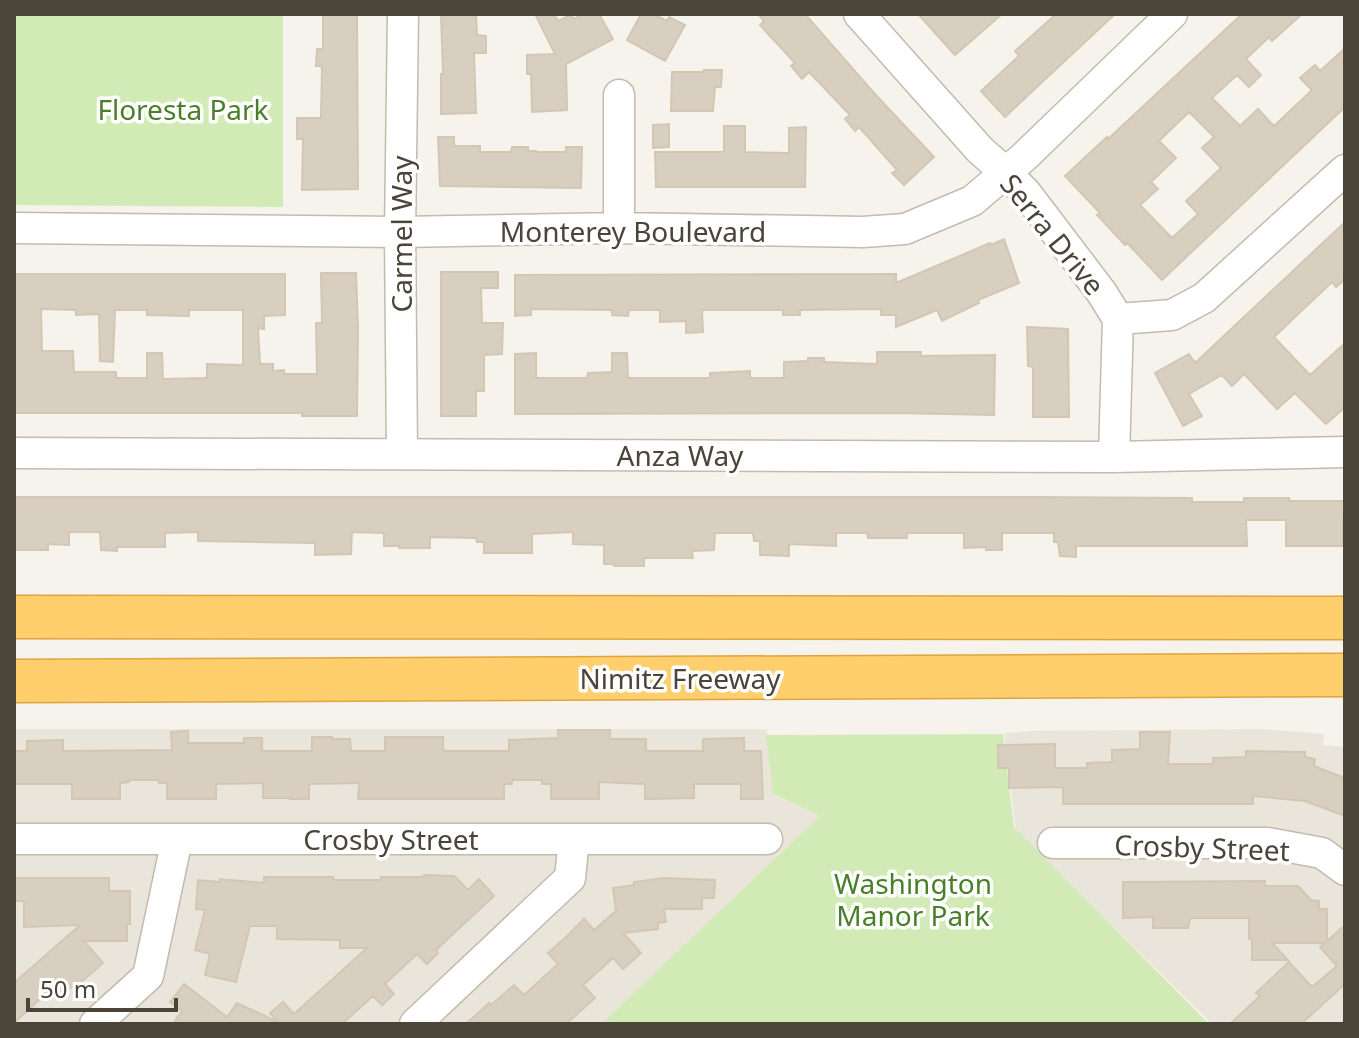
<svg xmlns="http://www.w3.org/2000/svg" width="1359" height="1038" font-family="'Noto Sans',sans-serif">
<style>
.residential{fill:#eae5da}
.green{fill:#d2eab5}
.building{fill:#d8cfc1;stroke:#d3c7b4;stroke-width:2;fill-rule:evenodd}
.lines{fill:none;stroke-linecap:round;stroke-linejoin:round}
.minor-casing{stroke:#c2bbae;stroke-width:33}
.highway-casing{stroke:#e0a43c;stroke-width:45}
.minor{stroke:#fff;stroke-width:30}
.highway{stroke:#ffcf6e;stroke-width:42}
.labels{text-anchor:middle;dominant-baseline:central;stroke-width:7;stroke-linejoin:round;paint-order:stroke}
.park-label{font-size:28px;fill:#4a7f2a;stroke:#fff}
.street-label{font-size:28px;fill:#4b4439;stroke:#fff}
</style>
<rect width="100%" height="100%" fill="#f6f3ec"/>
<path class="residential" d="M14,729H767L775,796L822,816L601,1024H14Z
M1259,729L1324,734L1323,745L1345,747V1024H1212L1016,831L1004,733L1031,731Z"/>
<path class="green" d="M14,14H283V207L14,205Z
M1003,734L1014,827L1209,1024H601L820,816L773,794L766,735Z"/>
<path class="building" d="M323,14H357L358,189L302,190L303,139H297V118H321L322,66H316L317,49H323Z
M441,14H476L477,35L486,36V53H474L476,113L441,114V74H443Z
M535,14H554L558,21L571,15L574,19L584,14H599L613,39L566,64L567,110L532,112L531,74H527V55L555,54Z
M641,14H653L667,21L669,17L685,25L665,61L627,40Z
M758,14H805L874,93L934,157L904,185L892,173L897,170L859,127L855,131L845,119L850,115L809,72L802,79L791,66L795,63L760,25L764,21Z
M918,14H1002L955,55Z
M1056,14H1115L1005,117L981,91L1019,56L1015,51Z
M1242,14H1302L1272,41L1269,37L1246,59L1261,75L1249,87L1237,75L1212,98L1240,126L1258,109L1274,126L1312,90L1300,78L1315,65L1320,71L1345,48V107L1162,280L1127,243L1125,245L1097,215L1100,213L1065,176L1107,137L1108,139ZM1189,112L1214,137L1202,148L1221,168L1186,201L1198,214L1172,238L1140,205L1158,189L1151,182L1176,158L1159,141Z
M704,70H722L721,87H715L713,111H671L672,72H704Z
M669,124V147L653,148V125Z
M724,126H745V152L789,153V128L806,127L805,187H656L655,152H724Z
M438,137H454V146H480V152H511L512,147H528V151H536V152H566V147H582L581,188L440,186Z
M1345,222V279L1336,287L1332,282L1274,337L1310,375L1345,343V407L1326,424L1295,393L1277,409L1244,374L1232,386L1222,375L1189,394L1202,416L1183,426L1155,373L1189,354L1195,363Z
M1004,239L1019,283L978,300L979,303L942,321L937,310L896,327V315H881V309L800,310V315H783V310H702L703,332L686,333V321L660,322V310H629L628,316L612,315V310L531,309V315L515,316V275L896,274V283L990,243L991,245Z
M441,272H498V288H481L482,323H503L502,354L484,355V391H476V416H441Z
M321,273H356L358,326L357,416H302V413H14V274H285V315L264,316V329L258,328L260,364H273V371L284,370V374H317L316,323H322ZM41,309L76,310V315L99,314L100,361L113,362L115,310H147V315L189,316V310H243V365L207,364V378L163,379L162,353H147V378H116V372H74L73,351H42Z
M1027,327L1068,329L1069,417H1033V367L1028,366Z
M877,352H921V356L995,355L994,415L896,413L515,414V354L536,353V378H587L588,373L612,372V353H627L628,378H710V373L750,371V378H784V362L808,361V358H824V362L877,364Z
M14,497H1028L1192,498V502H1244V498H1289V501H1345V520H1343V546H1286V520H1246L1247,546H1076V557L1060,556L1058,542H1054V533H1002V550H986V547L964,548V533H907V538H868L867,533H836V546L789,544V556L760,555V541H754L753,533H715L714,550L692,551L693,558H644V566H614V564H604V545L573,544V532L532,534V553H484V542H477L476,538L430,537V548H399V546H384V533L352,532L351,554L315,555V543L198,541V532L165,533V547H117V551L101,550L100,532H69V545L48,544V550H14Z
M558,730H610V739H646V751H703V739L744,738V751H761L763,799H741V784H694V798L645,799V784L599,782V799H551V784H542V780H512V784H504V799H358L359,783L309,784V799H290V798H263V783L216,784V799H167V783H159L158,780H129V782L120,783V799H72V784H14V751H27V741L63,740V751L172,750L171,732L188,731V743H244V738H262V751H312V737H332V739H350L351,751H385V737H443V750L446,751H509V740L558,738Z
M1140,732H1170L1168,764H1213V758L1246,757V751L1305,752V757L1315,759L1314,766L1345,778V816L1305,801L1253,796V804H1063V787L1009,788V768H998V745L1055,744V768H1087V763L1112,762V750L1140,749Z
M424,875L454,876L468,890L479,879L494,896L436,950L438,953L427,964L417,954L385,984L394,994L382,1005L373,996L342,1024H173L182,1011L170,1002L184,984L227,1017L237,1003L278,1022L270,1013L283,1002L294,1014L367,948H340V940L277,939V926H250L236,982L205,975L210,954L195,950L205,910L196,909L198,880L220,882V879L264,883V877H333V880H381V877H424Z
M14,878H109V891H130V924H127V941H84L103,963L78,985L76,983L60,997L52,988L14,1023V983L80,925L24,927V901H14Z
M663,878L715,880L714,898H702V909H664L666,922L658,923V929L623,933L641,953L623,969L613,958L583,985L595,998L566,1024H466L489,1003L491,1005L514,985L524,995L558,964L548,953L567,936L584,919L594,930L616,911L613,888L634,885V882Z
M1265,881V886H1298L1311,900L1319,901V909H1327V941L1345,925V984L1301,1024H1230L1260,996L1256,993L1289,962L1312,987L1337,966L1320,947L1325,943H1272L1288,960H1252V939H1249V918H1190L1188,928H1153V917L1123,918V882Z"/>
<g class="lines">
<defs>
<path id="minor" d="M859,14L980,150L1006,173L1026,193L1102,293L1118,319L1114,457
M14,228L400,232L619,228L863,232L905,229L972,201L1024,157L1172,14
M619,228V95
M1118,319L1172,315L1204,298L1345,170
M14,453L1114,457L1345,452
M402,453L400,232L403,14
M14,839H767
M1053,843H1268L1322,853L1345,870
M95,1024L148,976L177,839
M415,1024L570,878L574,839"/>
<path id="highway" d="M14,617L1345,618
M14,681L1345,675"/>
</defs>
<use href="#minor" class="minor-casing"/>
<use href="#highway" class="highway-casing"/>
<use href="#minor" class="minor"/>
<use href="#highway" class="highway"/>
</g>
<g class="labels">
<g class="park-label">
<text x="183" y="109">Floresta Park</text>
<text x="913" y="883">Washington<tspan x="913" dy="32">Manor Park</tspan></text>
</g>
<g class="street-label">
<text x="633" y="231">Monterey Boulevard</text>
<text transform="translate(401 234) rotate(-90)">Carmel Way</text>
<text transform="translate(1053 234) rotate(51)">Serra Drive</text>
<text x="680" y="455">Anza Way</text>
<text x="680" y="678">Nimitz Freeway</text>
<text x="391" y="839">Crosby Street</text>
<text transform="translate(1202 847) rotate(2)">Crosby Street</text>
</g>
</g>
<rect width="1359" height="1038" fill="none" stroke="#4b4439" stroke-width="32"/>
<path d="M28 998v12h148v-12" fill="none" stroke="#4b4439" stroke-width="4"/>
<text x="40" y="998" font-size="24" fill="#4b4439" stroke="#ffffff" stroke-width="6" paint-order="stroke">50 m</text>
</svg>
